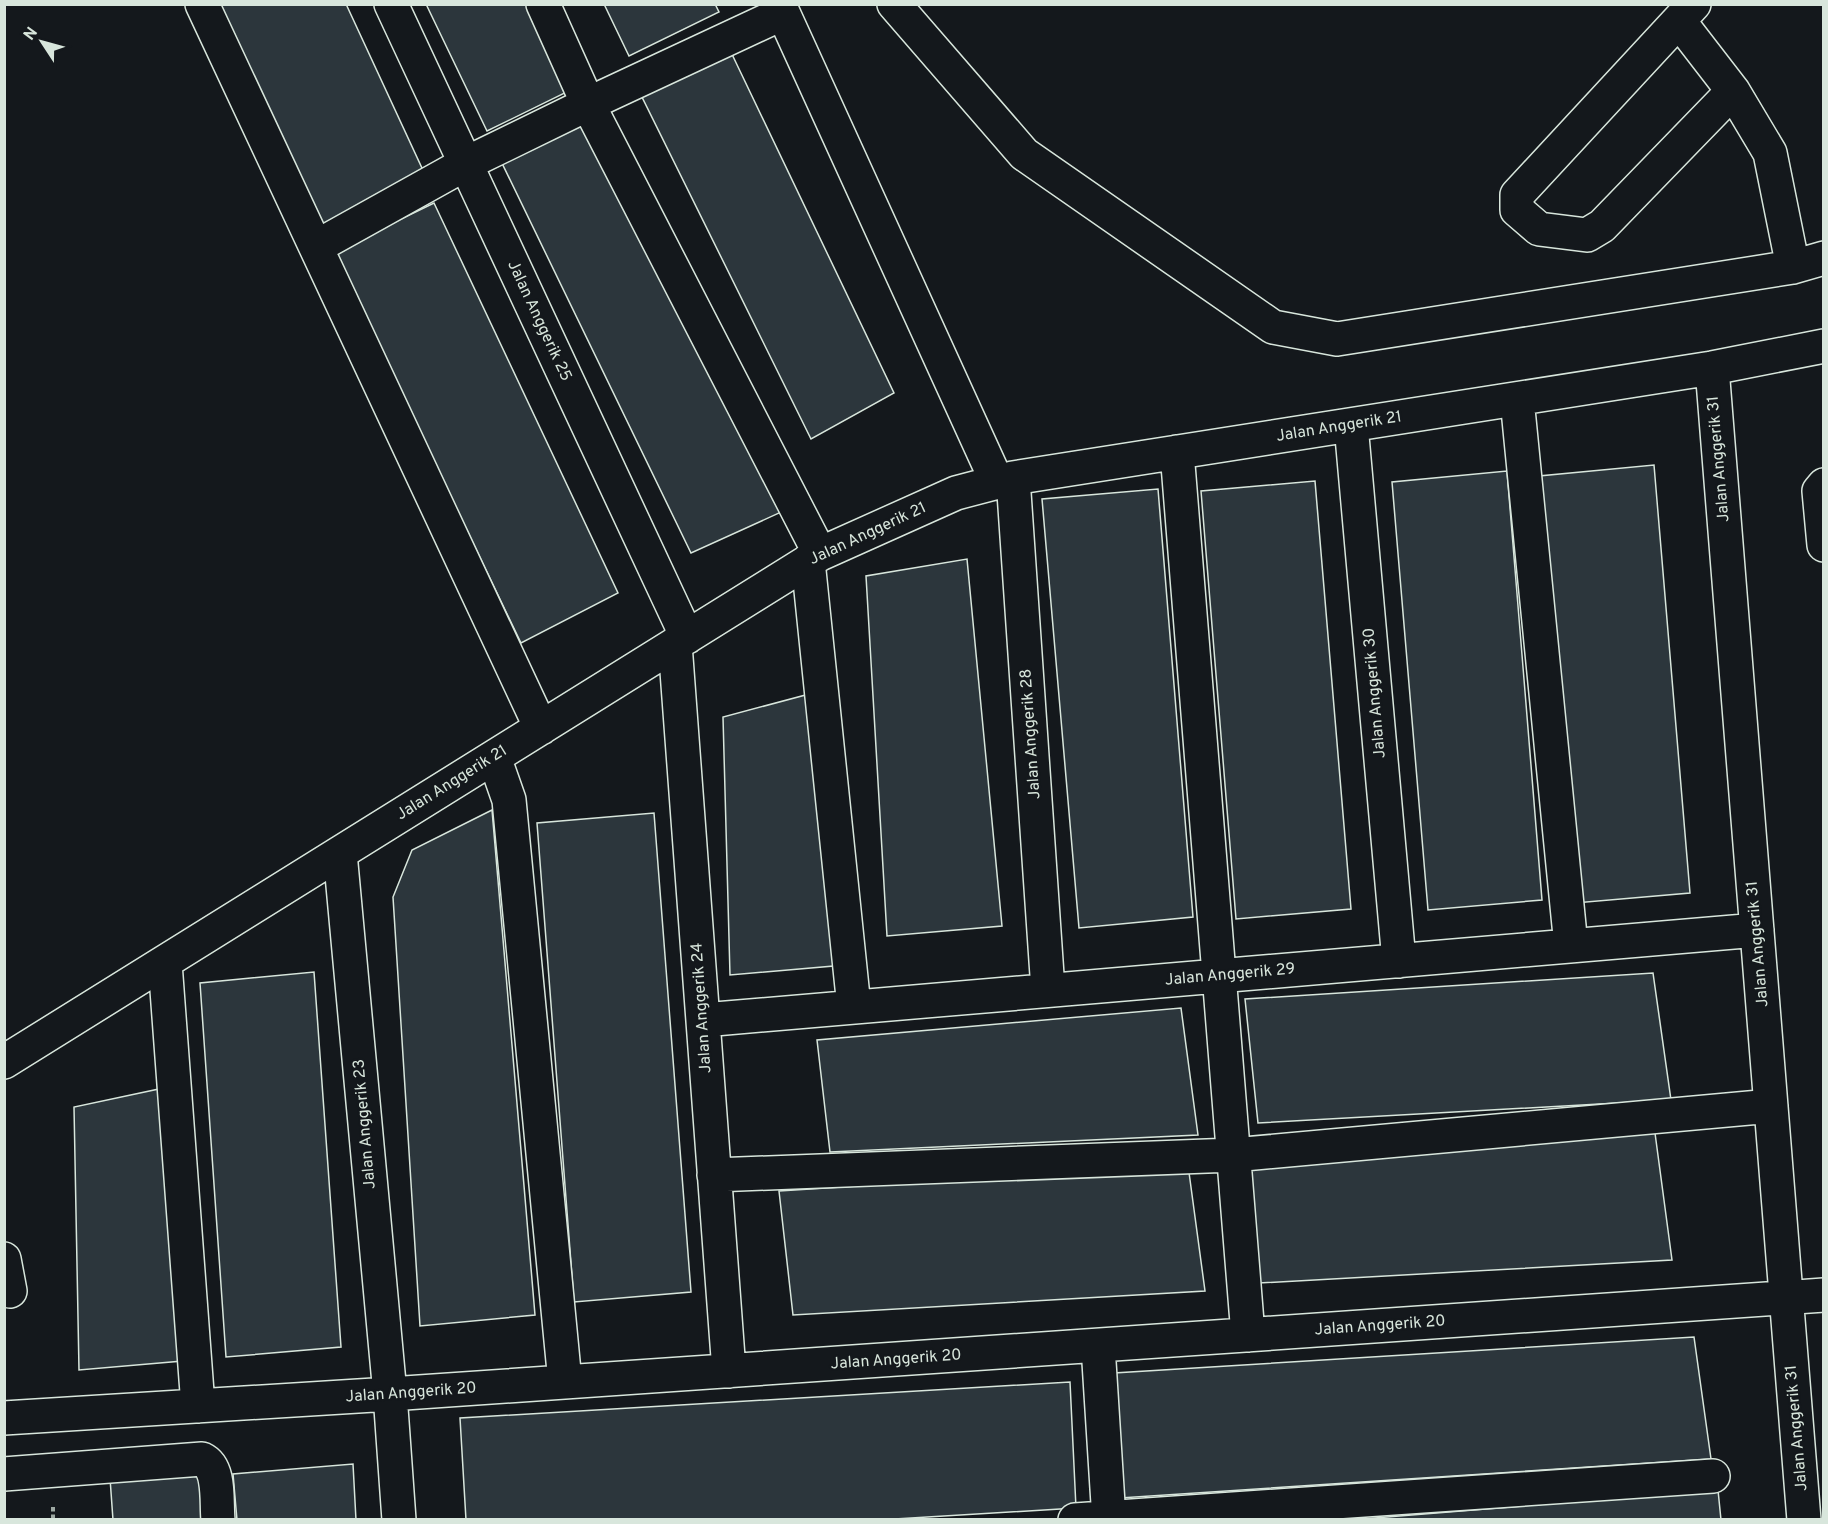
<svg xmlns="http://www.w3.org/2000/svg" width="1828" height="1524" font-family="Overpass,sans-serif">
<style>
.building{fill:#2c363c;stroke:#d8e6dc;stroke-width:1.5}
.lines{fill:none;stroke-linecap:round;stroke-linejoin:round}
.minor-casing{stroke:#d8e6dc;stroke-width:36}
.path{stroke:#9da8a2;stroke-width:4;stroke-dasharray:4.5 3;stroke-linecap:butt}
.minor{stroke:#14181c;stroke-width:33}
.labels{text-anchor:middle;dominant-baseline:central;stroke-width:4.5;stroke-linejoin:round;paint-order:stroke}
.street-label{font-size:16px;fill:#d8e6dc;stroke:#14181c}
</style>
<rect width="100%" height="100%" fill="#14181c"/>
<path class="building" d="M216,4H346L427,179L321,229Z
M426,4H537L577,87L487,131Z
M604,4H715L719,12L629,56Z
M729,48L894,393L811,439L639,91Z
M589,113L790,508L691,553L499,157Z
M434,203L618,593L521,643L333,252Z
M1654,465L1690,893L1575,903L1539,476Z
M1507,471L1542,900L1428,910L1392,482Z
M1315,481L1351,909L1236,919L1201,491Z
M1158,489L1193,917L1079,928L1042,499Z
M967,559L1002,926L887,936L866,576Z
M813,693L845,965L730,975L723,717Z
M492,810L535,1315L420,1326L393,897L412,850Z
M654,813L691,1292L574,1302L537,823Z
M314,972L341,1347L226,1357L200,983Z
M1653,973L1671,1100L1258,1123L1245,999Z
M1181,1008L1198,1135L830,1152L817,1040Z
M173,1086L194,1360L79,1370L74,1107Z
M1655,1133L1672,1260L1259,1283L1246,1159Z
M1188,1165L1205,1291L793,1315L779,1191Z
M1694,1337L1711,1459L1120,1498L1114,1373Z
M1070,1382L1076,1508L878,1520H466L460,1418Z
M353,1464L356,1520H237L233,1474Z
M200,1472L202,1520H113L110,1478Z
M1718,1490L1721,1520H1350Z"/>
<g class="lines">
<defs>
<path id="minor" d="M202,4L541,728
M391,4L687,637
M543,4L588,104L820,554
M779,4L997,482
M894,4L1024,154L1273,327L1337,339L1793,267
M1694,4L1517,195V210L1539,229L1587,235L1602,226L1733,91
M1679,21L1733,91L1770,153L1793,267L1824,258
M316,247L465,164L588,104L783,13
M1712,368L1804,1520
M1517,399L1571,946
M1351,425L1399,961
M1177,452L1248,1335
M1013,478L1048,990
M1824,485L1819,491L1824,545
M808,561L854,1007
M675,644L729,1371
M494,757L509,800L565,1382
M340,853L390,1394L399,1520
M165,963L198,1406
M703,1020L1757,930
M4,1062L820,554L956,493L1013,478L1712,368L1824,346
M714,1175L1233,1155L1771,1106
M4,1259L10,1291
M1098,1346L1109,1520
M4,1418L390,1394L1824,1295
M4,1474L202,1459C221,1468 216,1501 218,1520
M1075,1520L1713,1476"/>
</defs>
<use href="#minor" class="minor-casing"/>
<path class="path" d="M53,1507V1520"/>
<use href="#minor" class="minor"/>
</g>
<g class="labels">
<g class="street-label">
<text transform="translate(539 321) rotate(65)">Jalan Anggerik 25</text>
<text transform="translate(1339 427) rotate(-9)">Jalan Anggerik 21</text>
<text transform="translate(1719 459) rotate(-95)">Jalan Anggerik 31</text>
<text transform="translate(868 534) rotate(-25)">Jalan Anggerik 21</text>
<text transform="translate(1375 693) rotate(-95)">Jalan Anggerik 30</text>
<text transform="translate(1031 734) rotate(-94)">Jalan Anggerik 28</text>
<text transform="translate(452 783) rotate(-32)">Jalan Anggerik 21</text>
<text transform="translate(1758 944) rotate(-95)">Jalan Anggerik 31</text>
<text transform="translate(1230 975) rotate(-5)">Jalan Anggerik 29</text>
<text transform="translate(702 1008) rotate(-94)">Jalan Anggerik 24</text>
<text transform="translate(365 1124) rotate(-95)">Jalan Anggerik 23</text>
<text transform="translate(1380 1326) rotate(-4)">Jalan Anggerik 20</text>
<text transform="translate(896 1360) rotate(-4)">Jalan Anggerik 20</text>
<text transform="translate(411 1393) rotate(-4)">Jalan Anggerik 20</text>
<text transform="translate(1797 1428) rotate(-95)">Jalan Anggerik 31</text>
</g>
</g>
<rect width="1828" height="1524" fill="none" stroke="#d8e6dc" stroke-width="12"/>
<g transform="translate(42 42) rotate(306)" stroke="#14181c" stroke-width="4.5" paint-order="stroke">
<path d="M0-4.5L10 22L0 15L-10 22Z" fill="#d8e6dc"/>
<text y="-9" font-size="16" font-weight="bold" text-anchor="middle" fill="#d8e6dc">N</text>
</g>
</svg>
